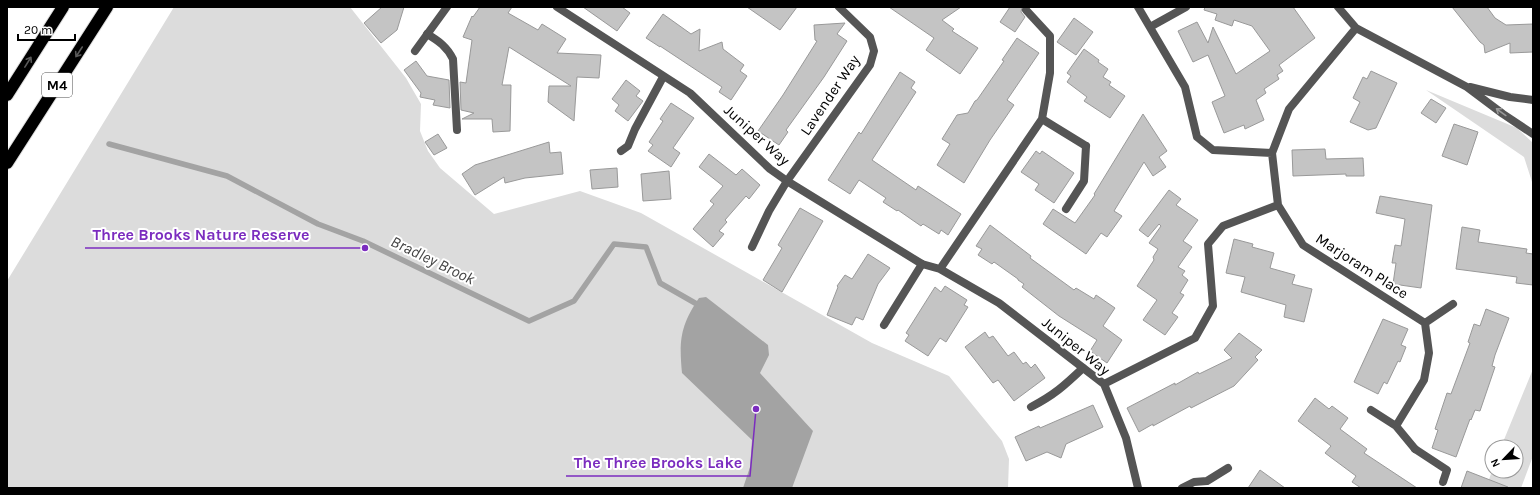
<svg xmlns="http://www.w3.org/2000/svg" width="1540" height="495" font-family="Karla,sans-serif">
<style>
.green{fill:#dcdcdc}
.water{fill:#a3a3a3}
.lines{fill:none;stroke-linecap:round;stroke-linejoin:round}
.stream{stroke:#a3a3a3;stroke-width:5.5}
.building{fill:#c4c4c4;stroke:#999}
.motorway-casing{stroke:#dbdbdb;stroke-width:14}
.service{stroke:#555;stroke-width:8}
.minor{stroke:#555;stroke-width:8}
.motorway{stroke:#000;stroke-width:12}
.oneway{stroke:#595959}
.oneway2{stroke:#999}
.labels{text-anchor:middle;dominant-baseline:central;stroke-width:4;stroke-linejoin:round;paint-order:stroke}
.shield{fill:#fff;stroke:#4c4c4c;stroke-width:1}
.shield-label{font-size:14px;font-weight:bold;fill:#000}
.street-label{font-size:15px;fill:#000;stroke:#fff}
.water-label{font-size:16px;font-style:italic;fill:#444;stroke:#fff}
.leader{fill:none;stroke:#7b2cbf;stroke-width:1.5}
.callout-dot{fill:#7b2cbf;stroke:#fff;stroke-width:1.5}
.callout-label{font-size:16px;text-anchor:middle;font-weight:bold;fill:#7b2cbf;stroke:#fff;stroke-width:4;stroke-linejoin:round;paint-order:stroke}
</style>
<rect width="100%" height="100%" fill="#fff"/>
<path class="green" d="M174,7H350L406,78L421,104L420,131L428,151L440,168L494,214L580,191L641,213L872,343L949,376L1002,441L1009,459L1008,488H7V281Z
M1426,90L1517,128L1533,143V185L1524,157Z
M1533,369V456L1521,488H1486L1492,471H1516V447H1501Z"/>
<path class="water" d="M706,297L768,345L769,355L760,373L813,431L792,488H743L750,467L752,440L682,373C679,341 680,326 699,298Z"/>
<g class="lines">
<path class="stream" d="M109,144L227,176L318,224L363,241L529,321L574,301L614,244L646,247L660,283L695,303"/>
</g>
<path class="building" d="M382,7H404L397,30L381,43L364,23Z
M480,7H512L508,13L538,30L542,24L566,39L557,53L601,55L599,78L577,77L574,121L548,102L549,86H571L509,47L502,85H511L510,131L493,132L492,119H462L474,113L461,110L460,82L466,83L472,40L463,37L472,16L473,17Z
M583,7H622L630,13L617,31Z
M747,7H797L780,30Z
M889,7H961L942,20L954,29L952,31L978,48L960,74L926,50L934,38Z
M1010,7H1022L1021,12L1025,17L1015,32L1000,22Z
M1205,7H1293L1315,38L1279,65L1283,71L1277,75L1279,79L1264,89L1266,93L1256,100L1264,120L1245,129L1244,125L1224,133L1212,102L1225,96L1208,55L1193,62L1178,31L1197,22L1208,43L1213,27L1236,74L1270,51L1252,26L1234,20L1232,26L1215,20L1217,14L1204,10Z
M1452,7H1487L1495,18L1506,25L1533,24V52L1510,53V43L1485,53L1484,45L1480,42Z
M663,14L691,34L700,29L699,51L722,42L723,49L744,65L740,71L747,76L731,100L719,92L722,87L660,46V47L646,38Z
M1074,18L1093,32L1076,55L1057,42Z
M845,23L837,34L847,41L824,77L786,130L788,132L779,145L758,131L783,95L817,41L815,40L814,25Z
M1017,38L1039,53L1007,100L1014,105L990,140L964,183L937,165L950,144L942,139L957,115L968,113L975,101L977,100L1004,61L1002,60Z
M1084,49L1099,60L1098,62L1108,69L1103,77L1111,82L1109,85L1125,96L1110,118L1084,101L1087,97L1067,82L1071,76L1067,73Z
M416,61L427,76L449,80L450,108L433,105L435,100L420,97L421,93L404,70Z
M1371,71L1397,83L1376,128L1368,130L1350,122L1360,102L1353,98L1363,77L1367,79Z
M900,72L915,82L911,88L916,92L872,160L916,190L918,186L961,214L948,235L941,230L939,234L923,224L921,226L898,210L897,211L883,202L886,198L859,180L850,194L828,180L859,132L861,134Z
M626,80L640,91L636,96L643,101L628,121L615,111L619,105L612,99Z
M1431,99L1446,108L1436,123L1421,113Z
M671,103L694,118L673,148L680,153L671,167L648,151L653,145L649,142L663,121L660,119Z
M1143,114L1167,151L1159,157L1166,167L1153,176L1144,162L1114,211L1122,216L1107,237L1101,233L1086,254L1043,224L1053,209L1075,223L1095,195L1094,194Z
M1454,124L1478,132L1467,165L1442,156Z
M438,134L447,148L434,155L425,142Z
M549,142L550,153L561,152L563,174L525,178L505,183L504,177L475,195L462,174L475,165Z
M1325,149L1326,159L1363,158L1364,176H1346V174L1293,176L1292,150Z
M1036,151L1040,154L1042,151L1074,173L1054,203L1035,190L1039,184L1021,172Z
M709,154L736,175L742,169L760,185L749,199L746,196L725,220L727,222L719,231L724,234L713,247L693,229L714,204L710,201L723,186L699,167Z
M617,168L618,187L592,189L590,170Z
M669,171L671,199L643,201L641,174Z
M1169,190L1181,199L1176,205L1198,220L1183,241L1192,247L1178,267L1185,271L1182,275L1188,280L1180,293L1184,295L1172,313L1178,317L1165,335L1143,320L1157,300L1137,286L1154,260L1153,257L1158,249L1149,243L1161,226L1159,224L1148,237L1139,230Z
M1380,196L1432,205L1421,288L1393,284L1396,263H1392L1395,245L1401,246L1405,219L1376,213Z
M800,208L823,221L782,292L763,280L782,248L778,245Z
M990,225L1031,256L1030,258L1074,290L1076,288L1094,299L1096,295L1115,308L1103,326L1122,340L1107,363L1090,351L1097,340L1059,316L1022,287L1024,284L1018,280V279L994,262L992,264L978,255L982,249L976,246Z
M1462,227L1480,230L1478,242L1527,249L1526,253L1533,254V285L1516,283L1517,277L1456,269Z
M1234,239L1253,244L1252,247L1274,253L1270,268L1295,275L1292,284L1312,289L1304,322L1284,317L1286,305L1241,292L1245,277L1226,273Z
M868,254L890,268L878,284L863,320L856,317L852,325L827,315L838,287L837,286L845,275L852,279Z
M945,286L967,300L964,305L968,307L946,342L940,338L928,356L905,341L909,335L906,333L935,287L941,292Z
M1486,309L1509,318L1495,355L1492,366L1495,367L1480,411L1475,410L1471,420L1470,419L1456,457L1432,448L1438,430L1435,429L1447,393L1451,394L1470,343L1468,342L1474,324L1480,326Z
M1383,319L1408,329L1401,345L1406,347L1400,362L1398,361L1387,384L1384,382L1378,394L1354,382Z
M985,332L989,338L993,336L1008,356L1014,352L1023,364L1026,362L1031,368L1035,364L1045,378L1014,401L998,380L993,383L965,347Z
M1239,333L1262,350L1255,357L1258,360L1234,386L1191,408L1190,406L1153,426V424L1139,432L1127,408L1175,383V385L1198,372L1199,374L1232,358L1224,350Z
M1315,398L1329,409L1332,406L1348,418L1340,429L1367,449L1364,453L1417,488H1361L1352,482L1356,476L1325,453L1331,446L1298,421Z
M1093,405L1103,427L1066,444L1061,458L1047,452L1026,461L1015,437L1039,426L1040,428Z
M1260,470L1285,488H1248Z
M1467,471L1508,487V488H1461Z"/>
<g class="lines">
<defs>
<path id="motorway" d="M7,95L63,7
M7,163L107,7"/>
</defs>
<use href="#motorway" class="motorway-casing"/>
<path class="service" d="M427,34C439,41 447,47 453,59L457,130
M621,151L628,146L635,129L663,77
M1066,209L1084,181L1086,146
M752,247L769,211L787,181
M884,325L922,264
M1031,407C1054,395 1064,386 1083,368
M1415,449L1447,470L1443,482
M1182,488L1194,482L1207,481L1228,468"/>
<path class="minor" d="M557,7L690,93L770,169L787,181L922,264L940,269L999,303L1104,384L1126,438L1138,488
M1138,7L1185,87L1197,137L1213,150L1272,153
M1338,7L1356,28L1467,87L1503,114L1533,134
M1150,27L1186,7
M415,51L447,7
M1470,87L1510,97L1533,100
M1042,119L1086,146
M787,181L870,65L874,51L870,37L839,7
M1278,205L1303,245L1425,323L1429,353L1424,380L1396,426
M940,269L1042,119L1050,73V36L1026,10
M1425,323L1453,304
M1104,384L1195,338L1213,306L1208,244L1223,226L1278,205L1272,153L1289,109L1356,28
M1371,410L1396,426L1415,449"/>
<use href="#motorway" class="motorway"/>
</g>
<defs><path id="oneway-shaft" d="M-6 0H5M1.5-3L5.5 0L1.5 3" fill="none" stroke-width="1.6" stroke-linecap="round" stroke-linejoin="round"/></defs>
<g class="oneway">
<use href="#oneway-shaft" transform="translate(79 52) rotate(123)"/>
<use href="#oneway-shaft" transform="translate(28 62) rotate(-58)"/>
</g>
<use class="oneway2" href="#oneway-shaft" transform="translate(1501 112) rotate(-144)"/>
<g class="labels">
<rect class="shield" x="42" y="73" width="30" height="24" rx="3"/>
<g class="shield-label">
<text x="57" y="85">M4</text>
</g>
<g class="street-label">
<text transform="translate(830 95) rotate(-56)">Lavender Way</text>
<text transform="translate(757 135) rotate(42)">Juniper Way</text>
<text transform="translate(1362 266) rotate(33)">Marjoram Place</text>
<text transform="translate(1076 346) rotate(39)">Juniper Way</text>
</g>
<g class="water-label">
<text transform="translate(433 260) rotate(26)">Bradley Brook</text>
</g>
</g>
<path class="leader" d="M365 248L318 248H85M756 409L750 476H566"/>
<g class="callout-dot">
<circle cx="365" cy="248" r="4"/>
<circle cx="756" cy="409" r="4"/>
</g>
<g class="callout-label">
<text x="201" y="240">Three Brooks Nature Reserve</text>
<text x="658" y="468">The Three Brooks Lake</text>
</g>
<rect width="1540" height="495" fill="none" stroke="#000000" stroke-width="16"/>
<g transform="translate(1504 459) rotate(245)"><circle r="19" fill="#ffffff" stroke="#999999"/>
<path d="M0-3L7 15L0 10L-7 15Z" fill="#000000"/>
<text y="-6" font-size="11" font-weight="bold" text-anchor="middle" fill="#000000">N</text>
</g>
<path d="M18 34v6h57v-6" fill="none" stroke="#000000" stroke-width="2"/>
<text x="24" y="34" font-size="12" fill="#000000" stroke="#ffffff" stroke-width="3" paint-order="stroke">20 m</text>
</svg>
